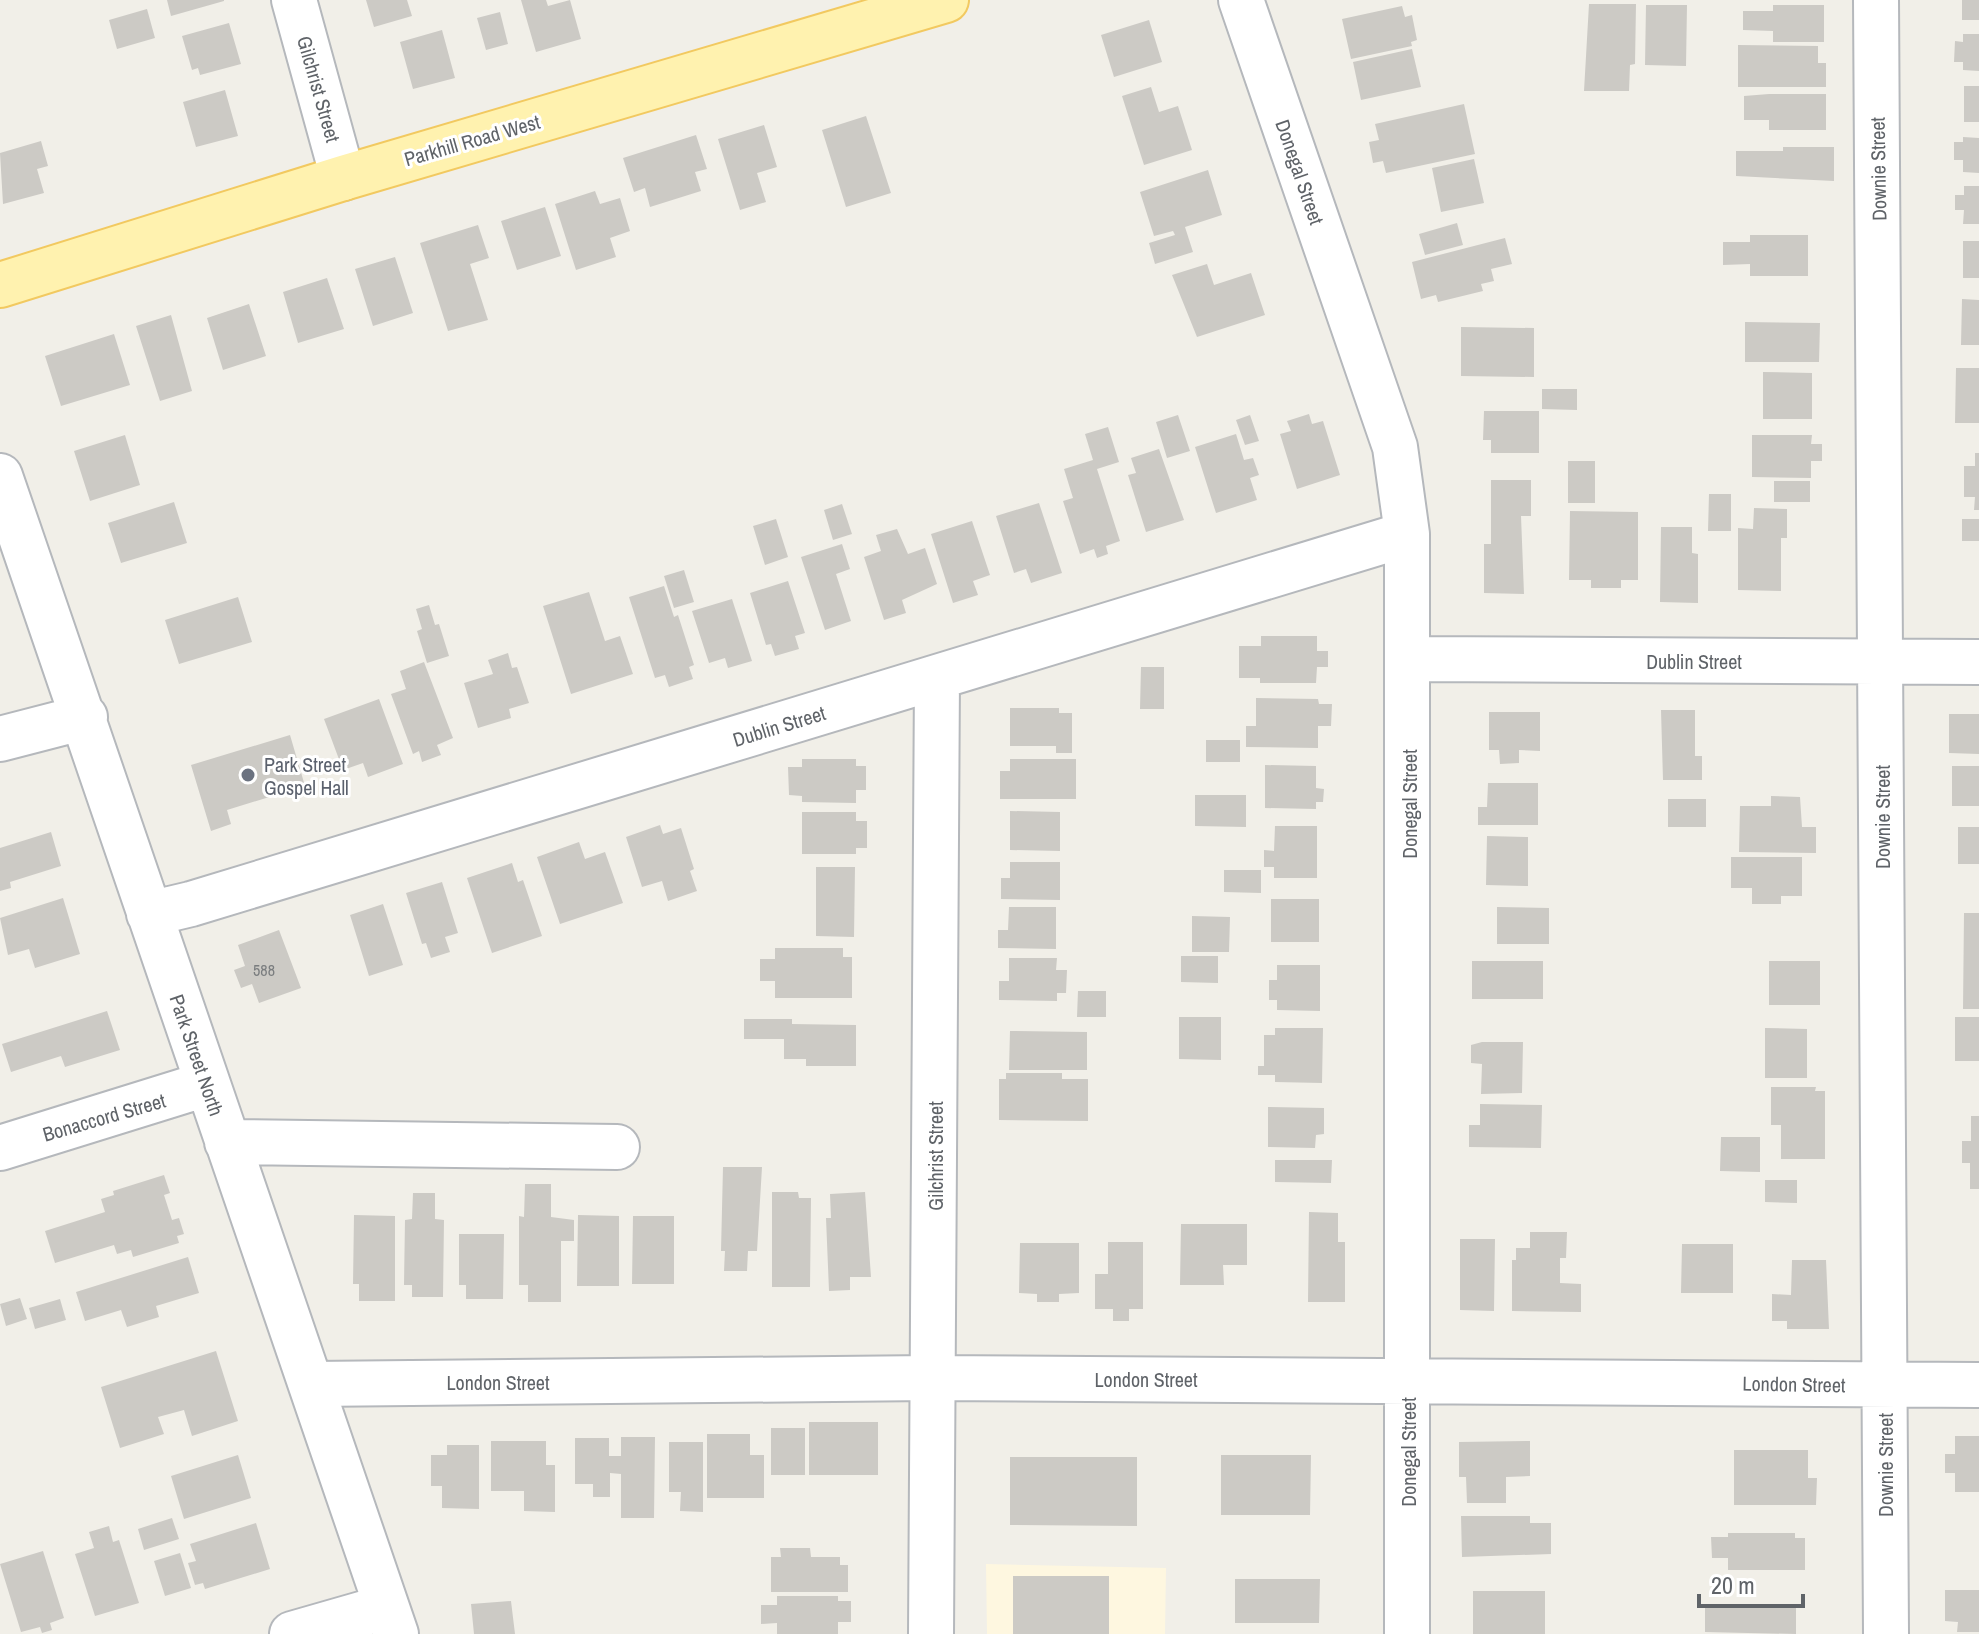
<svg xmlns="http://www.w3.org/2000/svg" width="1979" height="1634" font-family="'Archivo Narrow',sans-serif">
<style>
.commercial{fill:#fef7e0}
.building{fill:#cccac5}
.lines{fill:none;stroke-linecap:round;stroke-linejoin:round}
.minor-casing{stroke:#b5b8bc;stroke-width:48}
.major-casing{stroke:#f2c960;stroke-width:48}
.minor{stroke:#fff;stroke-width:44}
.major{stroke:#fff2af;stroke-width:44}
.worship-dot{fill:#6b7280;stroke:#fff;stroke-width:3}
.labels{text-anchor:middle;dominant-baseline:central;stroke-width:6;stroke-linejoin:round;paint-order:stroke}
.number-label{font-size:16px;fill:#7a7d7f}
.street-label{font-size:20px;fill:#5f6368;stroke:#fff}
.worship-label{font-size:20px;fill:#5b616d;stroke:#fff;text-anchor:start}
</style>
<rect width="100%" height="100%" fill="#f1efe8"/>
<path class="commercial" d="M986,1564L1166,1568L1165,1634H987Z"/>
<path class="building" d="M167,0H224V1L171,16Z
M366,0H407L412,16L374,27Z
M521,0H546L548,6L570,0L581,39L536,52Z
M1962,0H1979V20H1962Z
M1589,4H1636L1635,64L1630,65L1629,91H1584Z
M1646,5H1687L1686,66L1645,65Z
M1773,5H1824V42H1773V31L1743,30V11H1773Z
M1402,6L1405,17L1412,15L1417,40L1411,42L1412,46L1351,59L1342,19Z
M147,9L155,38L117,49L109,20Z
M500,12L508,44L486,50L477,18Z
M1149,20L1162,62L1114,77L1101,35Z
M229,23L241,64L200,75L198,68L192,70L182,36Z
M442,30L455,78L413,89L400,42Z
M1963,34H1979V71L1963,70V62H1954L1955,41L1963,42Z
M1738,45L1818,46V63H1826V87H1738Z
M1412,49L1421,87L1361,100L1353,62Z
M1964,86H1979V122H1964Z
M1151,87L1159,112L1178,106L1192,150L1144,165L1122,96Z
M225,90L238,136L196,147L183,102Z
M1769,94H1826V130H1769V120H1744V96Z
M1464,104L1475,154L1386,173L1383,161L1373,163L1369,142L1379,140L1375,124Z
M866,116L891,193L846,207L822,130Z
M764,125L777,167L757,173L766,202L740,210L718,139Z
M696,135L707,169L695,172L701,191L650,207L645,188L634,192L623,158Z
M1963,137L1979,138V173L1963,172V160H1954V142H1963Z
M41,141L48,166L37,169L44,193L3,204L0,153Z
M1783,147H1834V181L1736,176V151H1783Z
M1474,159L1484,203L1441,212L1432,168Z
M1208,170L1222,215L1185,227L1193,252L1155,264L1149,243L1175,235L1173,231L1154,236L1140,192Z
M1964,186H1979V224H1963L1964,210H1955V195H1964Z
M595,191L600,204L620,198L630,231L610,238L616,257L576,270L555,204Z
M545,207L561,256L517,270L501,221Z
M1457,223L1463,245L1425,255L1419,234Z
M478,225L489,258L470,264L488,320L448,331L420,243Z
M1750,235H1808V276H1750V264L1723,265V242H1750Z
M1505,238L1512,264L1491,269L1494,281L1481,284L1483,291L1438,302L1436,295L1421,299L1412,262Z
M1963,241H1979V278H1963Z
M395,257L413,313L373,326L355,269Z
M1207,264L1214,285L1251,273L1265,315L1197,337L1172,275Z
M327,278L344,329L298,343L283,292Z
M1962,299L1979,300V345H1961Z
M249,304L266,356L223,370L207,318Z
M171,315L192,391L160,401L136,326Z
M1745,322L1820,323L1819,362H1745Z
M1461,327L1534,328V377L1461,376Z
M114,334L130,385L61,406L45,356Z
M1956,368H1979V423H1955Z
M1763,372L1812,373V419H1763Z
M1542,389H1577V410L1542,409Z
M1484,411H1539V453H1491V440H1483Z
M1309,414L1312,424L1323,421L1340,475L1297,489L1280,434L1291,431L1287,421Z
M1178,415L1190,451L1167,458L1156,422Z
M1250,415L1259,441L1245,445L1236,420Z
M1108,427L1119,462L1097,469L1120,541L1106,546L1108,554L1097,558L1094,549L1080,554L1063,501L1073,498L1064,469L1093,460L1085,434Z
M1236,434L1244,460L1253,458L1259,475L1250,478L1257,500L1216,513L1195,447Z
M125,435L140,485L90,501L74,451Z
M1752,435H1812L1811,444H1822V461H1811V478L1752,477Z
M1159,449L1184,520L1146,532L1128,475L1136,473L1131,458Z
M1975,453H1979V510H1974L1975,497H1964V466H1975Z
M1568,461H1595V503H1568Z
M1491,480H1531V516H1521L1524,594L1484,593V544H1491Z
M1774,481H1810V502H1774Z
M1709,494H1731V531H1708Z
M174,502L187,543L121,563L108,523Z
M1039,503L1062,573L1031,583L1026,569L1014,573L996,516Z
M842,504L852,534L833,540L824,510Z
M1754,508L1787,509V538H1781V591L1738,590V528L1753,529Z
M1570,511L1638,512V580H1621V588H1591V580H1569Z
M776,519L788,557L765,565L753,526Z
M1962,519H1979V541H1962Z
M972,521L990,575L973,581L978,595L953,603L931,534Z
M1661,527H1692V553L1698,554V603L1660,602Z
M897,529L908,554L925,548L937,584L902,600L906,613L884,620L864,557L881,551L876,535Z
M842,544L850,569L836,574L851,621L825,630L801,557Z
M684,570L694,602L674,608L664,576Z
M788,581L805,633L795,636L799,649L775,656L771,644L766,645L750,593Z
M664,586L674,617L678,615L694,665L689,667L693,679L669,687L665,675L655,678L629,597Z
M589,592L605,641L620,636L633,674L571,694L543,606Z
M238,597L252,642L179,664L165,620Z
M732,599L752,661L728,668L725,658L709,663L692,611Z
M429,605L435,625L439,624L449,656L427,663L417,631L422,629L416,609Z
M1261,636H1317V651H1328V667H1317L1316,683H1260V678H1239V646H1261Z
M508,653L512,668L517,667L529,703L509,709L511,718L478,728L464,683L493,674L488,660Z
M424,662L453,738L437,745L441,755L422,762L419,751L413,754L391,694L406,689L400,671Z
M1141,667H1164V709H1140Z
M1256,698L1318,699L1319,704H1332L1331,726H1318V748L1246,747V726H1256Z
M379,699L403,764L368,777L363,763L343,770L324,719Z
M1010,708H1059V713H1072V753H1056V746H1010Z
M1661,710H1695V756H1702V780H1663Z
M1489,712H1540V751L1519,750V763L1500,764L1499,750H1489Z
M1949,714H1979V754L1949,753Z
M290,735L305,786L227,810L231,824L211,831L191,765Z
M1206,740H1240V762H1206Z
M802,759H856V766H866V790H856V803L802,802V796L789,795L788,767H802Z
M1010,759H1076V799H1000V771H1010Z
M1265,765L1316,766V788L1324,789L1323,802H1316V809L1265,808Z
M1952,766H1979V806H1952Z
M1488,783H1538V825H1478V807H1487Z
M1195,795H1246V827L1195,826Z
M1771,796L1800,797L1802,827H1816V853L1739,852L1740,806H1771Z
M1668,799H1706V827H1668Z
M1010,811L1060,812V851L1010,850Z
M802,812H856V821H867V848H856V854H802Z
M660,825L663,834L681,828L694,869L690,871L697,891L668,901L662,881L642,887L626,837Z
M1275,826H1317V878H1274V867H1264V850L1274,851Z
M1958,827H1979V864H1958Z
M51,832L61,866L10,882L11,888L0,891V848Z
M1487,836L1528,837V886L1486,885Z
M579,842L585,859L605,852L623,903L560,924L537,857Z
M1731,857H1802V896H1781V904H1752V888H1731Z
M1010,862H1060V900L1001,899V878H1010Z
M512,863L518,882L523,880L542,936L492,953L467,878Z
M816,867H855L854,937L816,936Z
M1224,870H1261V893L1224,892Z
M442,882L458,933L445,937L450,952L431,958L426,943L422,944L406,893Z
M63,898L80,954L35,968L29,949L8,955L0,918Z
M1271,899H1319V942H1271Z
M383,904L403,965L369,976L350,915Z
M1009,907H1056V949L998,948V930H1008Z
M1497,907L1549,908V944H1497Z
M1964,913H1979V1009H1963Z
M1192,916L1230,917L1229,952H1192Z
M279,930L301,988L259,1003L252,984L241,988L234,970L245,966L238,945Z
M775,948H843V957H852V998H775V981H760V959H775Z
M1181,956H1218V983L1181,982Z
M1009,958H1057L1056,970H1067L1066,993H1057V1001L999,1000V981H1009Z
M1472,961H1543V999H1472Z
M1769,961H1820V1005H1769Z
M1277,965H1320V1011L1277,1010V1000H1269V980H1277Z
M1078,991H1106V1017H1077Z
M107,1011L120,1050L65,1067L61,1056L11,1072L2,1044Z
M1179,1017H1221V1060L1179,1059Z
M1955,1017H1979V1061H1955Z
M744,1019H792V1024L856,1025V1066H806V1059H784V1039H744Z
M1275,1028H1323L1322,1083L1275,1082V1075H1258V1066H1264V1035H1275Z
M1765,1028L1807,1029V1078H1765Z
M1010,1031L1087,1032V1070H1009Z
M1482,1042H1523L1522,1093L1481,1094L1482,1064L1471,1063V1045Z
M1006,1073H1062V1079H1088V1121L999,1120V1079H1006Z
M1771,1087H1816L1815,1091H1825V1159H1781V1125H1771Z
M1480,1104L1542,1105L1541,1148L1469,1147V1125H1480Z
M1268,1107L1324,1108V1134L1316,1135L1315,1148L1268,1147Z
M1971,1116H1979V1189H1970V1163H1962V1141H1971Z
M1721,1137H1760V1172L1720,1171Z
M1275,1160H1332L1331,1183L1275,1182Z
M723,1167H762L757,1251H748L747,1271H724L725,1251H721Z
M164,1175L170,1193L164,1195L172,1220L179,1218L184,1234L177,1236L179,1243L133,1257L131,1250L117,1254L114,1245L55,1263L45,1231L105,1212L101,1199L114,1195L113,1191Z
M1765,1180H1797V1203L1765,1202Z
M525,1184H551V1217L574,1220V1241H561V1302H528V1285H519V1216L524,1217Z
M772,1192H798L799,1198H811L810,1287H772Z
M865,1192L871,1277H850V1290L829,1291L826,1218H831L830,1194Z
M413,1193H435V1219L444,1220L443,1297H412V1285H404L405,1220L412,1219Z
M1309,1212L1338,1213V1242H1345V1302H1308Z
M354,1215L395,1216V1301H359V1284H353Z
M578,1215L619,1216V1286H577Z
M633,1216H674V1284H632Z
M1181,1224H1247V1265H1223L1224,1285H1180Z
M1530,1232H1567L1566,1258H1560V1283L1581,1284V1312L1512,1311V1260H1516V1248H1530Z
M459,1234H504L503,1299H466V1285H459Z
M1460,1239H1495L1494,1311L1460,1310Z
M1108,1242H1143V1309H1129V1321H1113V1309H1095V1274H1108Z
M1020,1243H1079V1293L1059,1294V1302H1037V1294L1019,1293Z
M1682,1244H1733V1293H1681Z
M188,1257L199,1293L156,1306L159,1317L127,1327L121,1310L85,1321L76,1292Z
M1792,1260H1826L1829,1329H1787V1321H1772V1294L1791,1295Z
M20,1298L27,1319L6,1326L0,1304Z
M60,1299L66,1320L35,1329L29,1308Z
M216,1351L238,1421L192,1436L184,1410L158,1417L164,1434L120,1448L101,1387Z
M809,1422H878V1475H809Z
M771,1428H805V1475H771Z
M707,1434H750V1455H764V1498H707Z
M1955,1436H1979V1492H1955V1473H1945V1454H1955Z
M621,1437H655L654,1518H621V1474L610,1473V1497H593V1484H575V1438H609V1456H621Z
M491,1441H546V1465H555V1512L524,1511V1491H491Z
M1530,1441V1476L1506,1477V1503H1467L1466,1477H1459V1442Z
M669,1442H703V1512L680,1511L681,1492H669Z
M447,1445H479V1509L442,1508V1486H431V1455H447Z
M1734,1450H1808V1478H1817L1816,1505H1734Z
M238,1455L251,1498L184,1519L171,1476Z
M1221,1455H1311L1310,1515H1221Z
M1010,1457H1137V1526L1010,1525Z
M1461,1516H1530V1523H1551V1554L1462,1557Z
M172,1518L179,1539L144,1550L138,1529Z
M256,1523L270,1569L205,1589L203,1583L195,1585L188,1563L196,1561L190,1544Z
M109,1526L113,1542L119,1540L139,1603L95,1616L75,1554L94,1548L89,1532Z
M1728,1533H1795V1538H1805V1570H1728V1558H1712L1711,1537H1728Z
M780,1548H810L811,1557H840V1565H848V1592H771V1557H781Z
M43,1551L64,1618L50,1623L52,1630L42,1633L40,1627L21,1632L0,1564Z
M180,1553L191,1588L165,1596L154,1561Z
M1013,1576H1109V1634H1013Z
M1235,1579H1320L1319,1623H1235Z
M1945,1590H1979V1632H1957L1958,1622L1945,1621Z
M1473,1591H1545V1634H1473Z
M777,1596H838V1601H851V1622H838V1634H777V1623L761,1624V1605H777Z
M511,1601L515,1634H474L471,1604Z
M1705,1607H1796V1634L1705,1632Z"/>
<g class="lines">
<defs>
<path id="minor" d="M294,0L343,178
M1241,0L1395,447L1407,534V1634
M1876,0L1886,1634
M0,476L396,1634
M1409,659L1979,662
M0,739L85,717
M149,914L191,904L1407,534
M227,1142L617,1147
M0,1148L206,1084
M312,1384L930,1378L1979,1385
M292,1634L386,1607
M931,1634L937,678"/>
<path id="major" d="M0,285L343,178L946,0"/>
</defs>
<use href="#minor" class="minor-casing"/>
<use href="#major" class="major-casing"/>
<use href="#minor" class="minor"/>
<use href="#major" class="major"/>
</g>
<circle class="worship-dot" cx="248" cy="775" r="8"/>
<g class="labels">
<g class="number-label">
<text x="264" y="970">588</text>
</g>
<g class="street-label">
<text transform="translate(319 89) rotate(74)">Gilchrist Street</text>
<text transform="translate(472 140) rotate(-16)">Parkhill Road West</text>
<text transform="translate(1878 169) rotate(-91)">Downie Street</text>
<text transform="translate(1300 172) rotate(71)">Donegal Street</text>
<text x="1694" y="661">Dublin Street</text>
<text transform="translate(779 726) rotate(-17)">Dublin Street</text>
<text transform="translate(1409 804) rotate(-90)">Donegal Street</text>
<text transform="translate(1882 817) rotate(-90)">Downie Street</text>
<text transform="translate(197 1055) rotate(71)">Park Street North</text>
<text transform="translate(104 1117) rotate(-16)">Bonaccord Street</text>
<text transform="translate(935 1156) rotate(-90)">Gilchrist Street</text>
<text x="1146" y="1379">London Street</text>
<text x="498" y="1382">London Street</text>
<text transform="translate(1794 1384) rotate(1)">London Street</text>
<text transform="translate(1408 1452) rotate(-90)">Donegal Street</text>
<text transform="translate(1885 1465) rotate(-90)">Downie Street</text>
</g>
<g class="worship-label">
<text x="264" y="764">Park Street<tspan x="264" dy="23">Gospel Hall</tspan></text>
</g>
</g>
<path d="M1699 1594v12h104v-12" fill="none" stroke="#5f6368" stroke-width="4"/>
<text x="1711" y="1594" font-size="24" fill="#5f6368" stroke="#ffffff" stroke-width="6" paint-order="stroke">20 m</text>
</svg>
